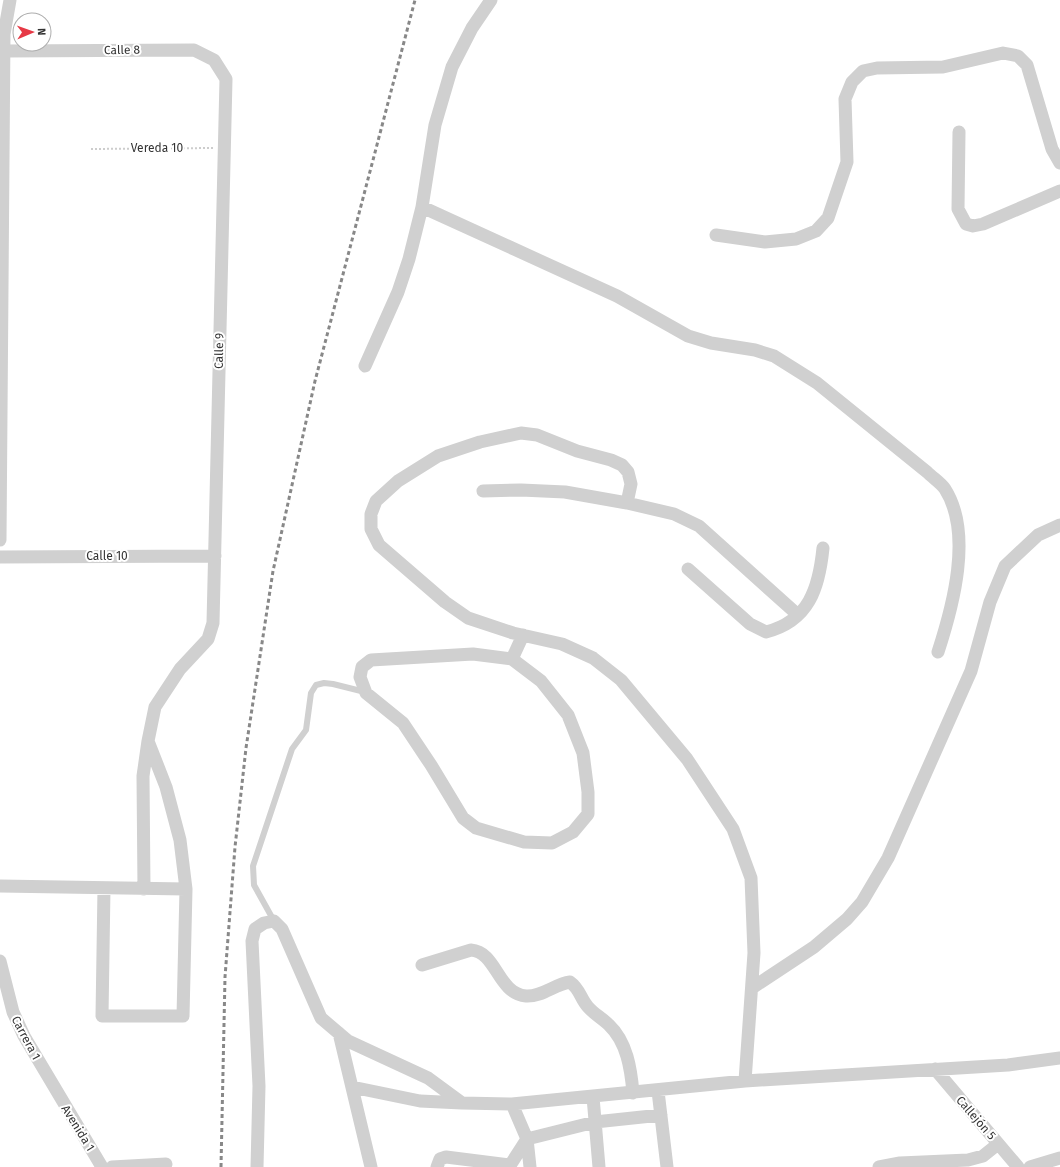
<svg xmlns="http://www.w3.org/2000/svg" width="1060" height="1167" font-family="'Fira Sans',sans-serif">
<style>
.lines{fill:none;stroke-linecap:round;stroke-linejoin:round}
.path{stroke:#cdcdcd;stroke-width:2;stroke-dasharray:2 2;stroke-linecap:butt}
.lane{stroke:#d0d0d0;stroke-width:6}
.street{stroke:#d0d0d0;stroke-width:13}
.rail{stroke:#888;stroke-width:3;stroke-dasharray:4 3;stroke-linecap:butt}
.labels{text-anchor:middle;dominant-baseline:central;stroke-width:4;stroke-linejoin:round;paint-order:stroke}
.street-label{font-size:12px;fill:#333;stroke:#fff}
</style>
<rect width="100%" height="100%" fill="#fff"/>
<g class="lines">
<path class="path" d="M91,149L214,148"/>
<path class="lane" d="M274,921L254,885L253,866L292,749L306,730L311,693L316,685L324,683L333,684L365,692"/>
<path class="street" d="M5,51L194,50L214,60L226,79L213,623L208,639L180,669L155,707L148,741L166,787L180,840L186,889L183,1016H102L104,888
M959,132L958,209L966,224L973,226L983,224L1060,191
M422,207L617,296L688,336L711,343L755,350L774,356L817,383L927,472C933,478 941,483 945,489C973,533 953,606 938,652
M716,235L765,242L796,239L816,231L828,218L847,162L845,99L852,82L863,71L877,68L943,67L1003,53L1018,56L1027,65L1052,149L1060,163
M365,366L398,292L409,259L422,207L435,125L452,67L472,28L491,0
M483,491L521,490L565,492L627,503L674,514L699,526L798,615
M627,503L631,484L628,472L622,465L611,460L577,451L537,435L521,433L480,442L438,456L398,481L376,501L371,514V529L379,545L445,602L468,618L513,633L562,644L593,658L621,680L687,759L733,829L751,878L754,953L745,1081
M0,540L4,34L10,0
M0,557L215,556
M688,569L750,624L766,632C809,621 819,588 823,548
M473,654L512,659L541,681L568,715L583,753L588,792V814L573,832L552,843L524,842L476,828L463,818L431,765L403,723L366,693L360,677L362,667L371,660Z
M512,659L523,635
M0,886L186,889
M144,889L143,776L148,741
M0,961L13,1012L24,1036L102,1167
M422,965L471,950C497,952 497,993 526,996C542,997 555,984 570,982C580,989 580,998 588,1007C594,1014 602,1018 609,1025C627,1042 631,1069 633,1093
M752,988L814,947L847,919L862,902L888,858L971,671L990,602L1005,566L1038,535L1060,525
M339,1033L371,1167
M935,1069L1018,1167
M352,1087L420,1101L462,1103
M658,1091L667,1167
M593,1097L599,1167
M112,1167L166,1164
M257,1167L259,1086L252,941L255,929L264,923L274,921L282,929L321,1018L348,1041L428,1078L462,1103L512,1104L745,1081L1008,1065L1060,1058
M437,1167L440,1159L446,1157L510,1165
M509,1167L527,1139L512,1104
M530,1167L527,1139L595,1122L661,1115
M879,1167L900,1163L968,1160L983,1156L998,1144
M1030,1167L1060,1158"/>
<path class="rail" d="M221,1167L225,977L235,847L246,748L273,571L315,381L415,0"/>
</g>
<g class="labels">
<g class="street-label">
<text transform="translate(122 50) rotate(-1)">Calle 8</text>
<text x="157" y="148">Vereda 10</text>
<text transform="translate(219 351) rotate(-89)">Calle 9</text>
<text x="107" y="556">Calle 10</text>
<text transform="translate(26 1038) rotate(62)">Carrera 1</text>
<text transform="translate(976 1118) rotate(49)">Callejón 5</text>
<text transform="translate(78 1128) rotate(58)">Avenida 1</text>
</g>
</g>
<g transform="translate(32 32) rotate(88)"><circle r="19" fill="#ffffff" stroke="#adadad"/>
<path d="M0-3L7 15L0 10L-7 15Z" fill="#e63946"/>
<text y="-6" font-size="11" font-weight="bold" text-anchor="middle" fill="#333333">N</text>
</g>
</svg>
